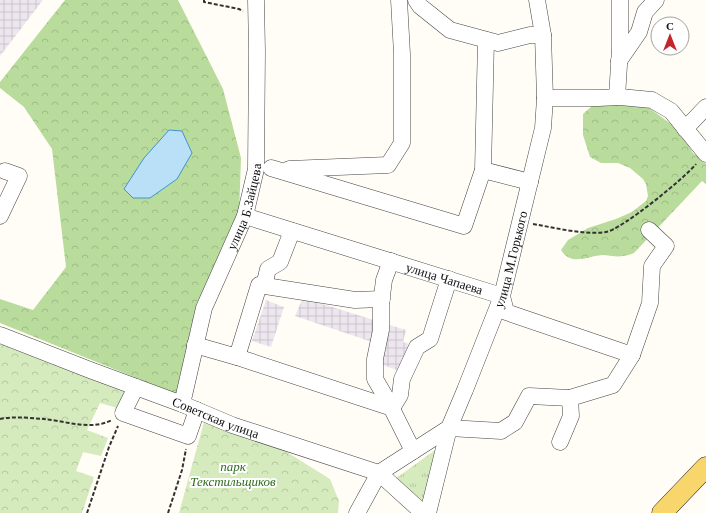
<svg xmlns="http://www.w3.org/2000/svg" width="706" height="513" font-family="Georgia,serif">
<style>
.industrial{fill:url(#industrial-grid)}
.grass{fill:url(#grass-tufts)}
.forest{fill:url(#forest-crowns)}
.park{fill:url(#park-crowns)}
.water{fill:#b9e0f7;stroke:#3f96cf}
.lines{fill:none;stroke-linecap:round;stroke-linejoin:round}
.minor-casing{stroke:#444;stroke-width:17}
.major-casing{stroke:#222;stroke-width:21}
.path{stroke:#333;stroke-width:2;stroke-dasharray:4 2;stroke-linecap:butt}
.minor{stroke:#fff;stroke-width:16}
.major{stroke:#f9d66b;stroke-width:20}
.labels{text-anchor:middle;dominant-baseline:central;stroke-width:4;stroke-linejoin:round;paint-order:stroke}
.street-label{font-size:13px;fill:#111;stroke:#fff}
.park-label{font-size:13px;font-style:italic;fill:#2f6b1f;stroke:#fff}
</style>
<defs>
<pattern id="industrial-grid" width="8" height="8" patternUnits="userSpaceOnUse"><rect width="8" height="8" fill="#eee6ef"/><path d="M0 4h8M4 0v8" fill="none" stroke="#cbc4cc"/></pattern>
<pattern id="grass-tufts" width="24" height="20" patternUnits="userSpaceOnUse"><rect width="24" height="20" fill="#d5ebbd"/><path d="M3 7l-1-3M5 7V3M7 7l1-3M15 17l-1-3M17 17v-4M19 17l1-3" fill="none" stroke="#b6c8a1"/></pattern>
<pattern id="forest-crowns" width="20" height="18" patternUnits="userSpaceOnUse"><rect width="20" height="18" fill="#b9dc9c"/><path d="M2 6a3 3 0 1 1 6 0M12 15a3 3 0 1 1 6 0" fill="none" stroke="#9ebc85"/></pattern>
<pattern id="park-crowns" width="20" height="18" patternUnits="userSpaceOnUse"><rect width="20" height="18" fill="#d5ebbd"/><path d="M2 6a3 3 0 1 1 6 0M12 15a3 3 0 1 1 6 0" fill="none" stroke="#b6c8a1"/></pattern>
</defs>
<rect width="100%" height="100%" fill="#fffdf5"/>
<path class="industrial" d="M0,0H43L0,56Z
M303,298L406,330L403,342L414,345L404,373L378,363L384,346L295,316Z
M266,300L284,307L271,347L252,341Z"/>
<path class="grass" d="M438,448L424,501L392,481Z"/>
<path class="forest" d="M65,0H178L223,89L241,158L239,215L212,276L197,302L176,394L0,323V299L33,310L66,267L52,149L24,107L0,88V82Z
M614,103L648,107L679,130L693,153L706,164V184L702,181L634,253C627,256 619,257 612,256C609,256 607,255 605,255C591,254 572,268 561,250L568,240L588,228L616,219L632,212L646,201L648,196L646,184L643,179L630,168L618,163H601L590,157L583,135V114L592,106Z"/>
<path class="park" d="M0,340L129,389L121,409L100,403L87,430L108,438L101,456L83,452L76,471L94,477L82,513H0Z
M204,422L282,449L330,479L339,501L338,513H179Z"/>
<path class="water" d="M169,130L182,131L192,153L177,179L150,198H133L124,189L144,158Z"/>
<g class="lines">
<defs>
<g id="minor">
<path d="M416,0L420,6L450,30L498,43L530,35H543"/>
<path d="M619,61L639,32L645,12L656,0"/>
<path d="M617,97L620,49V0"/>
<path d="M545,98H598L620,97L652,100L671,111L706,154"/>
<path d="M685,129L706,107"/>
<path d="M271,168L464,226L483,170L486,40"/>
<path d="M289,169L388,165L402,143V54L399,0"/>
<path d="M483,170L530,182"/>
<path d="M0,216L19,176L5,171"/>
<path id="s1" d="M245,216L502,296L506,312L632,355"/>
<path d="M391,261L384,280L381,304V330L375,359V379L389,403L413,451"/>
<path d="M264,286L268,269L280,262L292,231"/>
<path id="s2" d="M0,335L90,370L182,404L232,425L379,473L423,513"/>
<path d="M195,345L237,357L259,285L355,300L382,299"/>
<path d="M237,357L392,408L400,395L402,379L417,347L430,339L449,279"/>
<path d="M136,387L123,413L188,436L197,410"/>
<path id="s3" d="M182,404L204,308L245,216L256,169L257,51L256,0"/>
<path d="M560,442L571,416L570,398L613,385L632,355L650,303L652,266L666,246L649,230"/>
<path id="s4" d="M357,513L379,473L449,428L465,390L502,296L543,128L545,98L543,35L537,0"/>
<path d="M428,513L449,428L501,431L515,422L529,396L570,398"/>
</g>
<path id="major" d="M662,513L706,467"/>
</defs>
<use href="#minor" class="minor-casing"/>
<use href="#major" class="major-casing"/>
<path class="path" d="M204,0V2L239,9L243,11
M533,224C557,228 582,235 606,232C621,230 686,177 696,164
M0,419C14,416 30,418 44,419C66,421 91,431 112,420
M87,513L109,447L118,426
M168,513L182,470L186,449"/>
<use href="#minor" class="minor"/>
<use href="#major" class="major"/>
</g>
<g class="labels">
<g class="street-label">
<text stroke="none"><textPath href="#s3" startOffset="208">улица Б.Зайцева</textPath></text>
<text stroke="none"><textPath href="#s4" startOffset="309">улица М.Горького</textPath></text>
<text stroke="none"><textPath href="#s1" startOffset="209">улица Чапаева</textPath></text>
<text stroke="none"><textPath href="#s2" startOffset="231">Советская улица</textPath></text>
</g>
<g class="park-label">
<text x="233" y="466">парк<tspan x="233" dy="15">Текстильщиков</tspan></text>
</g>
</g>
<g transform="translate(670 36)"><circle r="19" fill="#ffffff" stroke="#a0a0a0"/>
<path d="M0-3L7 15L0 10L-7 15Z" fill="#c4262e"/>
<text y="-6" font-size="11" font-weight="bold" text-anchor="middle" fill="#111111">С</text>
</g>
</svg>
